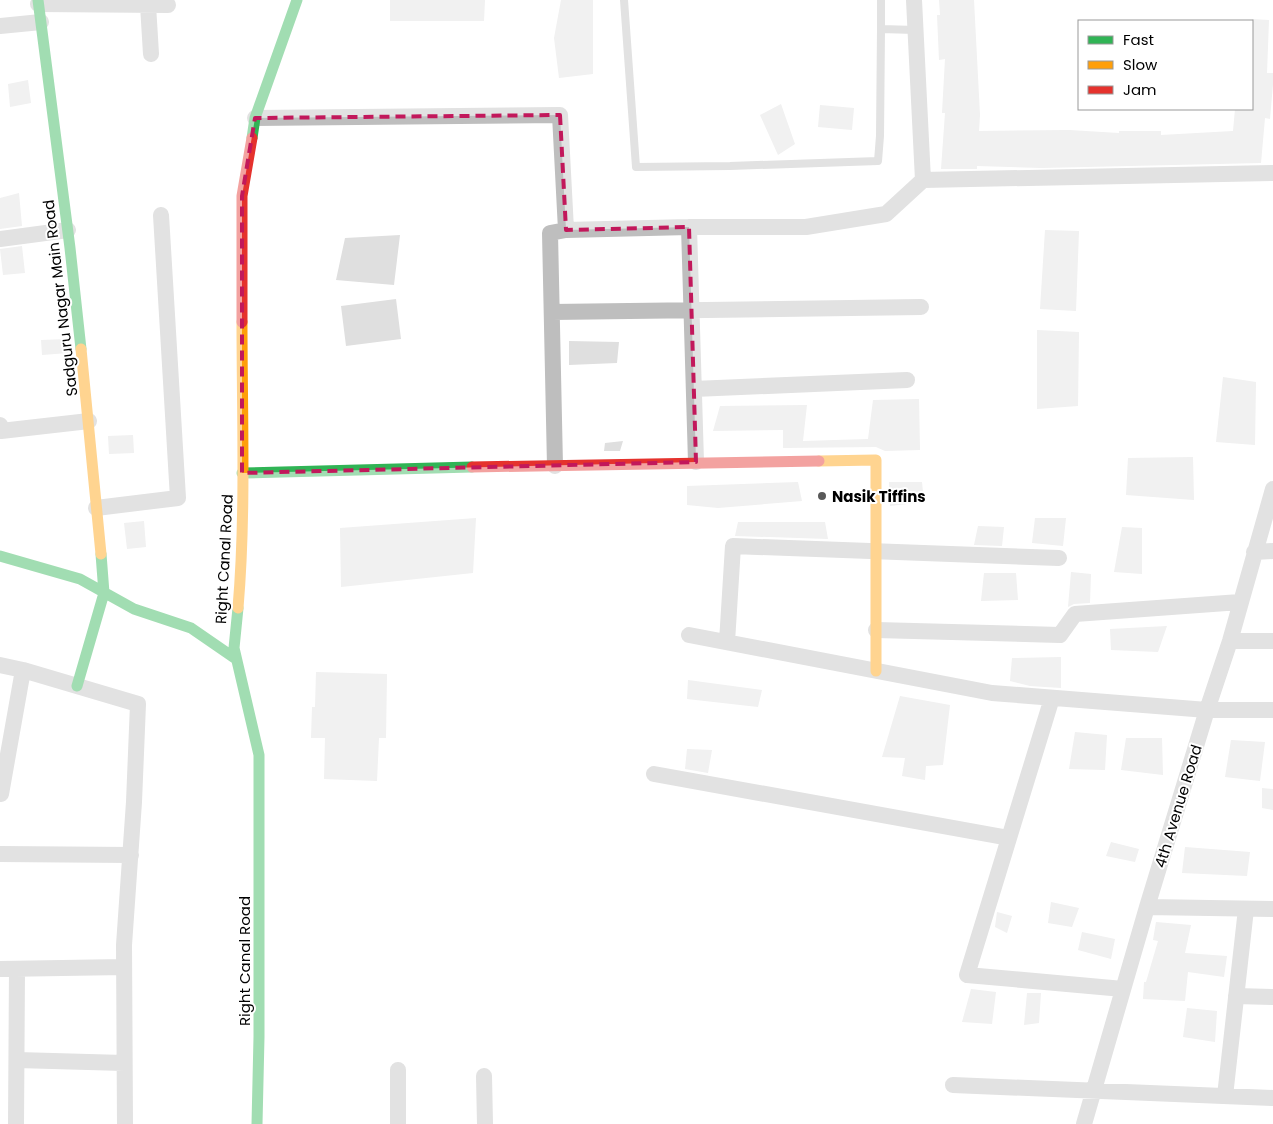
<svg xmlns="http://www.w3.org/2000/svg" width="1273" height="1124" font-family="Poppins,sans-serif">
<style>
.building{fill:#dfdfdf}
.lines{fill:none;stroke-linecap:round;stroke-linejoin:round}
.lane{stroke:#bebebe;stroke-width:8}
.street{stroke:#bebebe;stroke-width:16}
.fast{stroke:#30b455;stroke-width:11}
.slow{stroke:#ff9f0a;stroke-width:11}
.jam{stroke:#e5322d;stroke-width:11}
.marked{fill:none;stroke:#c2185b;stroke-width:4;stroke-dasharray:10 6;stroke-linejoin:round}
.poi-dot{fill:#595959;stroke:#fff;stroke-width:2}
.labels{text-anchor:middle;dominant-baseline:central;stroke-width:4;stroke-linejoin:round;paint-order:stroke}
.street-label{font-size:15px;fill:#000;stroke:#fff}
.poi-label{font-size:15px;font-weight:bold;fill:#000;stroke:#fff;text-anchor:start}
</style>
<rect width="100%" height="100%" fill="#fff"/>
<path class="building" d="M390,0H485L484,21H390Z
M561,0H593V74L559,78L554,38Z
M939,0H974L980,115L979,131L1069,130L1119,133V131H1161V135L1233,131L1235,109H1252V19L1269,20L1267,73H1273V84L1270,119L1265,118L1261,163L1041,168L977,166V169H941L945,113H942L945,59L939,60L937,15H940Z
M28,80L31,103L10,107L8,84Z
M781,104L795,144L778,155L760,115Z
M820,105L854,108L852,130L818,127Z
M19,193L22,226L0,229V198Z
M1045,230L1079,231L1076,311L1040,309Z
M400,235L394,285L336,280L345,238Z
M22,246L25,273L3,275L0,249Z
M396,299L401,339L346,346L341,306Z
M1037,330L1079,332L1078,406L1037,409Z
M67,339L68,353L42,355L41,340Z
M569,341L619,342L617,363L569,365Z
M1223,377L1256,382L1255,445L1216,442Z
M919,399L920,450L885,451L876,447L783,448V430L713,431L720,406L807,405L803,441L868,439L873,400Z
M133,435L134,453L109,454L108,436Z
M623,441L620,451H604L605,443Z
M1193,457L1194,500L1126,495L1128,458Z
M798,482L802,501L718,508L687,505V486Z
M889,482H922L924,502L890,506Z
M476,518L473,573L341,587L340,528Z
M1035,518H1066L1063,546L1032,543Z
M144,521L146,547L127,549L124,523Z
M738,522H825L828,539L735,536Z
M978,526L1004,527L1002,546L974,545Z
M1122,527L1142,528V574L1114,572Z
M1071,572L1091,574L1090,603L1074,604L1068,607Z
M984,573H1016L1018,600L981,601Z
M1167,626L1158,652L1111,650L1110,629Z
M1061,657V688L1030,686L1010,681L1012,658Z
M316,672L387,674L386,738H379L377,781L324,779L325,738H311L312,707H315Z
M688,680L762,690L758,707L687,699Z
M900,696L950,705L943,765L926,766L925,780L902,776L905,758L882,757Z
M1075,732L1107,735L1105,770L1069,769Z
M1126,738H1162L1163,775L1121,770Z
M1231,740L1265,742L1260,781L1225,777Z
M687,749L712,750L708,773L685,769Z
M1262,788L1273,789V810L1262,808Z
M1111,842L1139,849L1135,862L1106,856Z
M1185,847L1250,852L1247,876L1182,873Z
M1051,902L1079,908L1072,927L1048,923Z
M997,912L1012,916L1007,933L995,927Z
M1156,922L1191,925L1185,953L1227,956L1224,977L1188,972L1185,1001L1143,999L1144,982H1146L1158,941L1153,940Z
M1082,932L1115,939L1111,959L1078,950Z
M971,989L996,992L992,1024L962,1022Z
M1027,993H1041L1039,1023L1024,1025Z
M1187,1008L1217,1011L1215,1042L1183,1037Z"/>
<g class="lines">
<path class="lane" d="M624,0L636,167L730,166L878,161L880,136L881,29L915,30
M881,29V0"/>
<path class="street" d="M914,0L923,180L1273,173
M38,4L168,5
M148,5L151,54
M0,26L41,22
M255,118L560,115L566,230
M0,239L68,230
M552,312L921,307
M694,389L907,380
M0,425L1,431L89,421
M696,462L689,227H806L886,214L923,180
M555,466L550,233L566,230L689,227
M96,508L178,498L161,215
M1254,552L1273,551
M876,630L1060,635L1075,614L1240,602
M689,635L992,693L1207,710H1273
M1230,641H1273
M727,642L733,546L1059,558
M0,665L23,670L1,794
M23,670L138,704L134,802L124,945L125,1124
M1052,698L967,975L1123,989
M654,774L1009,838
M0,854L131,855
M1147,907L1273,909
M0,969L124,967
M1236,996L1273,997
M17,1060L124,1063
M484,1076L485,1124
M953,1085L1273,1098
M1225,1096L1246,909
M16,1124L17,969
M398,1124V1070
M1084,1124L1147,907L1207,710L1230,641L1273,489"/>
<path class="fast" d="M38,0L70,248L81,349
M252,138L255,118L297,0
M242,473L472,467
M0,556L80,579L134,609L191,628L236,659
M238,608L234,648L259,755V1037L257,1124
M77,686L104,593L101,554"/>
<path class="slow" d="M81,349L101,554
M819,461L876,460V671
M238,608C246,514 242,417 242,322"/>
<path class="jam" d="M242,322V196L252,138
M472,467L819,461"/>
</g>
<path d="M0 0H1273V1124H0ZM560,115L566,230L689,227L696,462L242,473V196L255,118Z" fill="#fff" fill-opacity=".55" fill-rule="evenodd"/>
<path class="marked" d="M560,115L566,230L689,227L696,462L242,473V196L255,118Z"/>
<circle class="poi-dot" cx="822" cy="496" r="5"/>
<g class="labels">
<g class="street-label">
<text transform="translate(60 298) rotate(-97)">Sadguru Nagar Main Road</text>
<text transform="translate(224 559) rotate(-87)">Right Canal Road</text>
<text transform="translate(1178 806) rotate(-73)">4th Avenue Road</text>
<text transform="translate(244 961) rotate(-90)">Right Canal Road</text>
</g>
<g class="poi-label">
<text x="832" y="496">Nasik Tiffins</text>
</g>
</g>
<rect x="1078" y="20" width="175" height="90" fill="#ffffff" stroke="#999999"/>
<rect x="1088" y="36" width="25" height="8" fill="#30b455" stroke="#999999"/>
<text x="1123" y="45" font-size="15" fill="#000000">Fast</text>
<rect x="1088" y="61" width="25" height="8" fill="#ff9f0a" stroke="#999999"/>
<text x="1123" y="70" font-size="15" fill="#000000">Slow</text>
<rect x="1088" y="86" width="25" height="8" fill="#e5322d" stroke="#999999"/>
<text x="1123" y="95" font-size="15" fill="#000000">Jam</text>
</svg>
